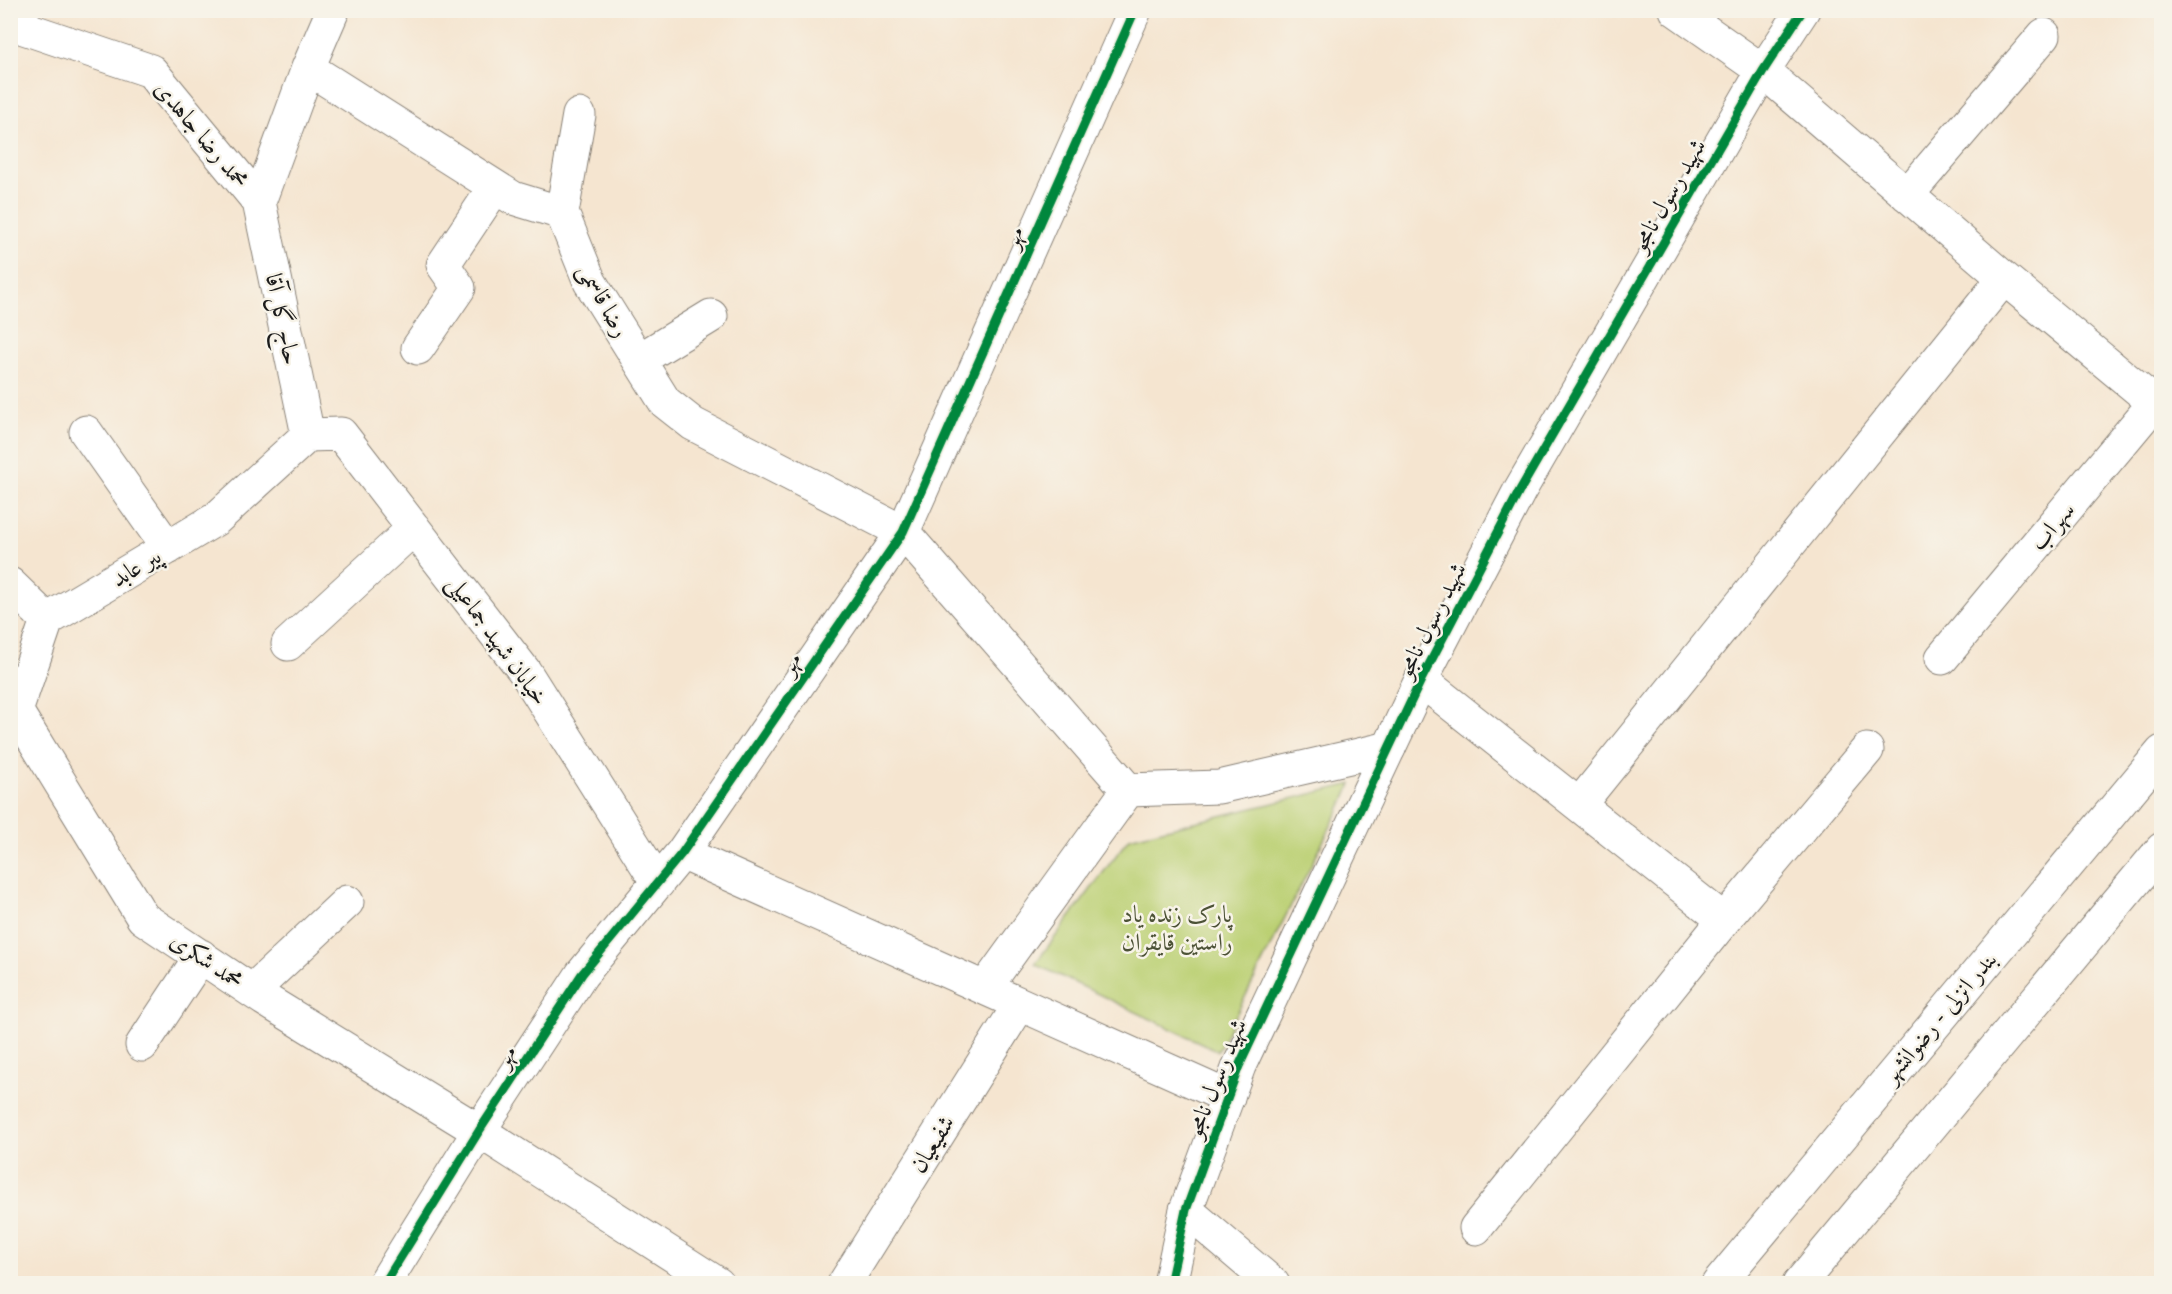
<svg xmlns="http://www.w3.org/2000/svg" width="2172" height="1294" font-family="'IM FELL Great Primer',Amiri,serif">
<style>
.green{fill:#bbd073;stroke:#6c7648;stroke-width:1.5}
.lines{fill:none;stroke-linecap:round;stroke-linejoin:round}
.minor-casing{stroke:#888076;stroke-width:35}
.tertiary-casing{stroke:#888076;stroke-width:35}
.secondary-casing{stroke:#888076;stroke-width:35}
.minor{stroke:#fff;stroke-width:33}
.tertiary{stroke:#fff;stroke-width:33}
.secondary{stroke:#fff;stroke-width:33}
.cycleway-casing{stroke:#f7f3e8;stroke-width:13}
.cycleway{stroke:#00873e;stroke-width:9}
.labels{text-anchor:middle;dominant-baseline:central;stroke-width:5;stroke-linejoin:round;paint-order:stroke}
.street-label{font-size:24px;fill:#1c1c1c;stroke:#f7f3e8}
.park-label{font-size:24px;fill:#4c5236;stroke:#f7f3e8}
</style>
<rect width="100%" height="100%" fill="#f7f3e8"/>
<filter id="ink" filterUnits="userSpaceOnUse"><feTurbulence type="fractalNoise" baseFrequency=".0167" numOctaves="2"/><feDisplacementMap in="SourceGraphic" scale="12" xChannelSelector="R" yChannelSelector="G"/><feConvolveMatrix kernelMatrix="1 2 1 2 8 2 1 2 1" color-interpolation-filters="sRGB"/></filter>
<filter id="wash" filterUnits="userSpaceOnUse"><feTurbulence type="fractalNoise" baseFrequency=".008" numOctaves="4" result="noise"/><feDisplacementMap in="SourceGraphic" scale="24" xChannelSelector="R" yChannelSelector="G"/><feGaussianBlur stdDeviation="1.35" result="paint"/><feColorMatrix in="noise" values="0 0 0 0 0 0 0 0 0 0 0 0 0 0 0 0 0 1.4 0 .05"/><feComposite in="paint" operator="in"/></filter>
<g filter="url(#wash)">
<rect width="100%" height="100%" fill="#f5e5d0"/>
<path class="green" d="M1352,784L1218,1051L1035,964L1129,838Z"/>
</g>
<g filter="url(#ink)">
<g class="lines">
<defs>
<path id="minor" d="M21,10L24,28L151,71L259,202L308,435
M1676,10L1763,71L2004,278L2162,409
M308,68L513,198L562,213L590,282L665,402L693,424L903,532L1128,790
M1907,195L2044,35
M259,202L308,68L333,10
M562,213L579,115
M418,348L459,288L443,265L495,187
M639,360L711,316
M86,432L168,548
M308,435L341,434L525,672L658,883
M10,584L47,620
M288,644L414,528
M1942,658L2162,394
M1421,680L1724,920
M15,709L143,918L264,999L479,1131L718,1284
M10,729L47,620L216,519L308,435
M1128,790L1219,787L1389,748
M1579,805L2004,278
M682,853L1228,1097
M985,988L1128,790
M252,991L347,902
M142,1045L201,956
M1186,1210L1273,1284
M1476,1228L1724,920L1867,750
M384,1284L479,1131L582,974L682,853L903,532L1135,10
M844,1284L1020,1004"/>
<path id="tertiary" d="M1170,1284L1186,1210L1239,1066L1421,680L1520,490L1763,71L1803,10"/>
<path id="secondary" d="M1718,1284L2162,752
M1799,1284L2162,849"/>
</defs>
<use href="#minor" class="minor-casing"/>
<use href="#tertiary" class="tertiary-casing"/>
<use href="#secondary" class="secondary-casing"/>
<use href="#minor" class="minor"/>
<use href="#tertiary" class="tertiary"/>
<use href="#secondary" class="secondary"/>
<defs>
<path id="cycleway" d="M384,1284L479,1131L582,974L682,853L903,532L1135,10
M1170,1284L1186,1210L1239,1066L1421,680L1520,490L1763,71L1803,10"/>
</defs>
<use href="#cycleway" class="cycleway-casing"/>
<use href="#cycleway" class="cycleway"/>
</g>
</g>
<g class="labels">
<g class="street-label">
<text transform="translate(202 134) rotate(50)">محمد رضا جاهدی</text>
<text transform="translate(1668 195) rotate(-60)">شهید رسول نامجو</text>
<text transform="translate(1013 237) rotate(-66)">مهر</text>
<text transform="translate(604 300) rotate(61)">رضا قاسمی</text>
<text transform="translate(283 319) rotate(78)">حاج گل آقا</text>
<text transform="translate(2052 526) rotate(-50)">سهراب</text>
<text transform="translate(136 567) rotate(-31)">پیر عابد</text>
<text transform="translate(1431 620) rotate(-63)">شهید رسول نامجو</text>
<text transform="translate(498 640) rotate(54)">خیابان شهید جماعیلی</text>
<text transform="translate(790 663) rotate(-56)">مهر</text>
<text transform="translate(207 960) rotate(34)">محمد شکری</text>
<text transform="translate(1939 1017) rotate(-50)">بندر انزلی - رضوانشهر</text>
<text transform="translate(505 1056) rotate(-57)">مهر</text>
<text transform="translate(1216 1078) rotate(-68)">شهید رسول نامجو</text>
<text transform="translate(932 1144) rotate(-58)">شفیعیان</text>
</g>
<g class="park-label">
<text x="1177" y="914">پارک زنده یاد<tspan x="1177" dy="28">راستین قایقران</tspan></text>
</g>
</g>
<rect width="2172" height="1294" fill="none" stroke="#f7f3e8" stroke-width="36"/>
</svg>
